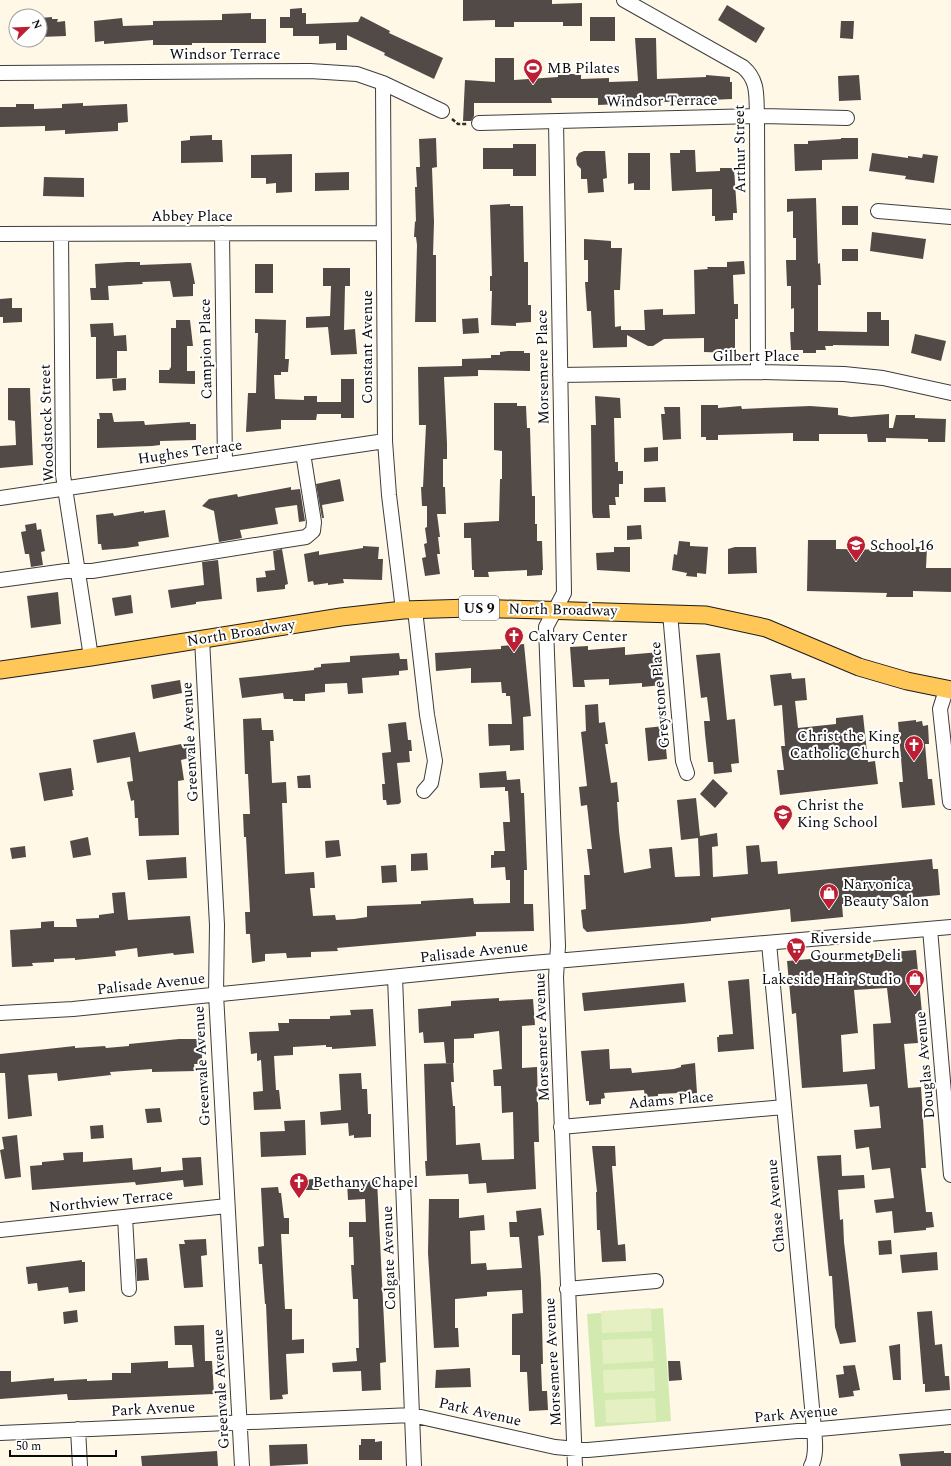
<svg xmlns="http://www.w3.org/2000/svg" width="951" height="1466" font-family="Spectral,serif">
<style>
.green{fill:#d2e9b0}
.pitch{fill:#e4f0c2}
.building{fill:#524a46;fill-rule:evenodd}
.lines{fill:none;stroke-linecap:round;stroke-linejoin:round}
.minor-casing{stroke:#3d3d3d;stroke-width:16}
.major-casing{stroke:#1b1b1b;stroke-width:19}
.path{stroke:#2c2c2c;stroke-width:2.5;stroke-dasharray:4 2;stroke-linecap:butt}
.minor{stroke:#fff;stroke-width:14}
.major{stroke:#fec758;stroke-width:17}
.labels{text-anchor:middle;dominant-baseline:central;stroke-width:4;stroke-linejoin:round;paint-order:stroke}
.shield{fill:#fff;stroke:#545454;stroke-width:1}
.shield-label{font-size:14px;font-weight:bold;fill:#0a0a0a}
.street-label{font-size:15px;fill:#0a0a0a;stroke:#fff}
.poi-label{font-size:15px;fill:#0a0a0a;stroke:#fff;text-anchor:start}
</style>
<rect width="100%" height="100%" fill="#fff8e6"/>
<path class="green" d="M663,1308L671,1421L595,1427L587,1314Z"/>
<path class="pitch" d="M651,1308L652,1331L602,1333L601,1311Z
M652,1338L654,1361L603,1364L602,1340Z
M654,1368L655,1391L604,1393L603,1370Z
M655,1398L656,1421L606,1423L605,1400Z"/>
<path class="building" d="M463,0H552V4L582,3V26H563V22H514V27H495V20L463,21Z
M727,5L765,28L756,43L718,20Z
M302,8V13H306V24L358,22L361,16L390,31L389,33L443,58L434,79L384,55L385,53L347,35V50H336V43L319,44V36H293V28H280V17H290V9Z
M251,13V19H266V43H192V45H153V40L104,44V41L95,42L94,21L122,18L123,26L153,25V21L222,20V14Z
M52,17V19H58L57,22L65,21L66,36L40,37V18Z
M590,17H615V41H590Z
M841,21H854L853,39L840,38Z
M635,38H656L657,79L706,77V75L730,77V82H732V99L598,105V98H551L552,103H474V116L471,121H463L465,80L495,82V58H514V80L558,77V74H581V79L609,78V82L638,81Z
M859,75L861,100L839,101L838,76Z
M83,103V106L127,104L128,122L118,123V131L65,134V130L45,131V126L0,127V107H16V104H34V109L62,108V104Z
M212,135V140H222L223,162L181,163V141L190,140V136Z
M436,138L437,167L432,168L434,222L433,255H436V322H415L417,245L416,237H414L415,221L416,222L415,187H417L416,167H420L419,139Z
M841,138H858V159L822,160V170L795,171L794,144H808V141L841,139Z
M513,144H536V176H513V169H483V148H513Z
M680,150H695L696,172L720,171V168H734L737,213H733V220L715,221V216H712V189L672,191L670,153H680Z
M584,151H605L607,178L603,179L604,192L588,193L587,179H581V169L577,165L576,158L579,153Z
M628,153H650V190H634V183L628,184Z
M872,153L908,158V156L922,158L923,154L938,156L934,183L905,179L906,176L869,171Z
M292,154V192L276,193V183L266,184V178H251V155Z
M349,172V190L315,191V173Z
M44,177L84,178V197L43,196Z
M816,198L818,264L820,263L821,285H818V331L867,332V312H881V320H889V346L833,345V346H825L826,350H816V353H803V350H791L790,332H794V308L791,309V286H787L786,260H796V238H793V211L787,212V199Z
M510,204V206H523L524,262H528V305H531V322L516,323V326L491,325L492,291H490V276H492L490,205Z
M842,206H858V225H842Z
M872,232L926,239L923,259L870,251Z
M584,239L611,241V248H622L620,290H614L615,327L621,326V330H645L644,310L663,309V315L695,314L694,270L708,269L707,267H727V262L744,261L745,274L733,275L734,304H738V319H735V353L704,352V338L664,339L653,346H648L627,335V347L593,348L591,311H587L585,282H588V260H584Z
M842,249H858V261H842Z
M127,262H140V265L191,263L195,284H193V296L173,297L170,281L142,282L143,284L108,286L109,300H91L90,288H96L95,264Z
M255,264H273V293H255Z
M323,268H350V286H345L344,330L355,329L357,354L331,355L328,327L306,328V317L330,316L331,286H323Z
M12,298V308H22V322L3,323V317H0V299Z
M478,318L479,333L463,334L462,319Z
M255,319L286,320L285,359H289L288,372H281V375H274L275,399L304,400V396H317V402H341V379H354V418H341V414H317L316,420H281V429L246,432L248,393H256L258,333H255Z
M176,320H190L193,346H187V371H195V384L159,383V370H169L171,367V328H176Z
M113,323L114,336L126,335L127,351H117V378L96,379V337H91L90,324Z
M915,334L946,341L941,361L911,353Z
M508,351H524V353H530V371L478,370V376L444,377L447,444V459H443V487H445L446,514H437L440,537H438L440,554H437L440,574L425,576L422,558L426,557L424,544L427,543L425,528L427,527V506H422L421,487H423L426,425H419L418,367L462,366V359L491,358V355H500V352Z
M126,378V390L113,391L112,379Z
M8,388H30L33,465L0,468V446L16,445L15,421L8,420Z
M595,396L620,398L621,418H614L615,462H618V471H623V484H619V497H615L616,505H609L610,518H593L592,512L591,425H596Z
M494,403H517V406H526L527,428H530L532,496H535V524H537V541H542L543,570H542V575L527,576V570L488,572L489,577H474V570H472L471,538H464V523L499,521L500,479H502V451L494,450Z
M701,405H718V408L741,406L742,409L810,406L838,408V415L851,417L889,414V428H893L896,415H915V418L946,419L945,442H928V439L886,438V442H868L867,434H819V441H793V433L718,435V440H706V437H701Z
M664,407H680L681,439L663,440L661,414H665Z
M99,413H112L114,422L144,421L145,425L190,422V424H196V440L160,441V445L152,446L97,448V419H100Z
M658,447V461L644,462V448Z
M340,479L344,501L322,505L324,518H322L316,484Z
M291,487V490L300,489L305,521L299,522L297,505L275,508L278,524L240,530L242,538L219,542L214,511L202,506L209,499L237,494L238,497Z
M665,487L666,502H644V488Z
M165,510L169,537L138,542L139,546L126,548L102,550L101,544H98L96,515L113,513L114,516L144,511V513Z
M36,523L37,530L41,529L45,551L41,552L43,565L31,567L29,554H25L21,532L26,531L25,525Z
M641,525L642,539L627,540V526Z
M808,540H836V549L903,550L902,547H927L926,568H951V592L913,591V597H886L887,593L807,591Z
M679,541L690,542V546L708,547L706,574L697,573V577L686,576L687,573L672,570L674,554L677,555Z
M363,546L379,547L378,559H383L382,580L343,579L344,583L328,585V583L314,585L313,581L308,582L304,554L319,551V555L363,548Z
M614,547H630V572L597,570L596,553L614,552Z
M735,547H756L757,573L728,574V549Z
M282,549L288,584L285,585V589L257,592L256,578L266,577L265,571L275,570L273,551Z
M218,560L222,599L196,602V604L171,608L168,590L204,585L202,562Z
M58,592L61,624L31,628L27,596Z
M131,595L133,613L115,616L112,598Z
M524,644L531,716L523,717L524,750L510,751V745L489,746L488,724H512L510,696H506V693H502L501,682L471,683V668L436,671L435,653L501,649V646Z
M588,646V650L625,647V655L660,652L663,685L642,687V683L609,685V679L584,680L585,687H573L570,647Z
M399,653L400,659H407L408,670L399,671V675L362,678L363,693L348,694L347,683L325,684V692L305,694V701H293V699H284L283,693L242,698L239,678L314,670V668L321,667V664L350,662V656Z
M720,653L727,720L735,719L739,763L731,764L732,772L714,774L713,762H708L705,734L704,721H710L707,697L701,698L696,655Z
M791,673L792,679L805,678L807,700L795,701L798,728L836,724V718L863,715L868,762L875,761L878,784L780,795L777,770H784L781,746H785L782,705L774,706L770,675Z
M180,680L182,693L153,699L151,685Z
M598,704L599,723L605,722L608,744H605L611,783L617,782L619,802H617L619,831L624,873L651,868L649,849L672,847L675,877L700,876L698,838L681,840L677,800L696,798L700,836L717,833L718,846L712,847L713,877L748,874L746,846L759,845L761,862L777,861L778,874L932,859L933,869H938L940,895L842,904L843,917L813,920L791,922L790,909L711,918V921L683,924L587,932L583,928L581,910L586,909L584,875H590L587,849H592L587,805L581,806L579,787L587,786L581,732L586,731L585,705Z
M261,718L262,730H273L274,741H270L272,783L286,782L287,803H282L285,874L314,872L315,888H310L313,916L335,915L336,920L354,919L367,917V906L421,904V901L473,898L474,904L510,903V880H506L505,867L491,868V855H494V851H505L503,822H510L508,791H505V787L480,788L479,773L506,771L507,780L520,779L521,793H524L527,870H524V904H533L534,931L476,932V936L337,948L338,951L311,952V957L287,958L286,953L265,954V961L252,963L250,934H246L245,912H250L246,837H244L243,814H250L248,774H245L243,719Z
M916,720V722L922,721L923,726L928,725L929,744H925L928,779H932L935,805L902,808L899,782H903L898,722Z
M406,722L408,740H411L412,751H409L410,762L397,763L401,802L399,804L387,805L386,800H383L382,784H385L382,753L391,752L388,724Z
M664,726L667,759L648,761L645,728Z
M135,732L139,752L181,744L182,745H187L189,758L181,760L184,780L178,781L179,835L139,836L138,818H135L134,800L131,801L127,782L133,781L130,757L97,763L93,740Z
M71,768L74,790H72L73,796L44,801L39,773Z
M310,775L311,788H298L297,776Z
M713,779L728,793L715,808L700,794Z
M88,837L91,855L73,858L70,841Z
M339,840L341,856L326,858L325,841Z
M25,846L26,857L12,859L10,848Z
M427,853L428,870L411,871V854Z
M186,857L187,878L148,880L146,860Z
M396,865L397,882L382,883L381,866Z
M125,892L128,920L190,916L194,953L174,955L173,953L138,957L137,948L115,951L116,956L75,960V958L54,959V962L32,963L33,966L12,967L10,930L41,928V922L54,921V927H77L76,919L99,918V915L114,913L112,893Z
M916,950L922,1013L915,1014L918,1043L904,1044L908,1088L921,1087L926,1168H921L926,1212H932L934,1227L926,1228V1230L894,1233L892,1211L876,1213L874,1200L894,1198L890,1168L872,1170L869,1147L856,1149L854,1130L881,1128L879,1106L870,1107L867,1084L802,1088L796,1013L792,1014L787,961ZM887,988L891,1023L873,1024L875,1069L843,1072L841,1035L858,1033L854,990Z
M749,979L754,1049L718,1052L717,1037H719V1035L733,1034L728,981Z
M684,983L686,1002L584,1011L582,993Z
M499,998V1001L533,999L535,1025L522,1026V1068L537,1067L539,1142H534L536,1189L487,1193L486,1183L469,1184L468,1174L426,1176L425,1161H427L424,1064L453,1063L454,1082H451L453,1106H455L456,1145L480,1143L482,1160L514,1159L513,1112L502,1113L501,1086H494L493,1070L502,1069L499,1031L474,1034V1038L454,1039V1063H446L444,1042L424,1043L423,1032L419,1033L418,1009L451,1006V1001Z
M373,1009L376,1046L332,1049V1047H326V1045L293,1047V1055L274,1056L276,1090H279L281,1109L254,1110L253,1092L263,1091L261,1060L257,1061V1053L251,1054L249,1032L279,1031L278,1023H289V1019H330V1016L351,1015L350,1010Z
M179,1039H202V1064H194L195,1071L152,1072V1069L110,1072L111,1075L58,1081L57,1073L28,1075L32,1116L8,1119L5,1073H0V1054L75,1046V1048L105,1046L106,1048L129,1046V1044Z
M609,1049L610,1069L631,1068L632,1073L674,1069L681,1067V1065L695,1063L697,1093L680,1095L679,1093L658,1094V1096L645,1097L644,1090L604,1093L605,1098L601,1099V1104L589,1105V1101H586L581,1051Z
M361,1073L362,1089H367L368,1114H371V1137L354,1138V1135L349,1136L348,1123L321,1125L320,1112L341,1110L339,1074Z
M160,1108L162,1122L147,1123L145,1109Z
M305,1120L306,1155L261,1157L260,1132L285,1131L284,1121Z
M103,1125L104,1138L91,1139L90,1126Z
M17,1135L21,1177L5,1179L0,1150L4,1149L2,1137Z
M592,1146H615L616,1166H612L618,1245L625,1244L626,1261L602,1262L600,1230H597L596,1192H597Z
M83,1152V1162L132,1158L133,1170L161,1167V1172L183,1170L182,1158L201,1157L203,1185L184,1187L183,1180L136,1185L135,1182L32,1190L30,1166L42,1165V1162L64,1160L63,1153Z
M841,1155L842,1176L864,1175L865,1188L838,1190L840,1220L843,1219L844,1242L856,1342L840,1344L835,1327L832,1276H829L817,1156Z
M319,1178V1190H306V1180Z
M377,1180L386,1362L380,1363L381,1390L362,1391L361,1371L333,1372L332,1363L357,1361L356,1348H359L358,1299H353L351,1265H354L353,1237H349V1222H366L365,1199L348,1200L347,1182Z
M278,1187L279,1193H281L284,1218H289V1234H281L285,1309H292V1340L304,1339V1353L286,1354L288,1394L282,1395L283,1399L270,1400L266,1304H265L262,1264H259L258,1247L264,1246L261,1188Z
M429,1199H459V1218L484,1215L485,1230L470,1231L471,1264L486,1263L487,1270L522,1268L519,1237H510L509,1222H517L516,1211L541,1208L544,1235L538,1236L541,1282L543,1364H541L542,1391H547L548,1410L529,1411L527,1372H520V1355H512V1314L523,1313L522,1290L487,1292V1296L455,1299V1328H458L459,1347L434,1348L428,1253Z
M206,1239L207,1255L201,1256L203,1287L184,1288L179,1244H185L184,1240Z
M891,1240L892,1254L879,1255L878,1241Z
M937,1252L938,1270L902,1273L900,1255Z
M147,1258L149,1280L137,1281L136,1259Z
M82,1260V1262H85V1291L69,1293L68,1287L38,1291L37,1283L28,1284L26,1267Z
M77,1310L78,1322L64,1324L63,1312Z
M932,1311L935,1345L942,1344L945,1376H949L950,1390L925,1392V1384H923L917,1312Z
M204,1325L205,1361H212L214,1394L75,1400H68L67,1394L0,1399V1371H11V1382L54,1378V1381L87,1379V1381L112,1380V1373H131V1363L168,1361V1368L194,1367L192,1345H175L174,1326Z
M900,1344L901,1380H893L889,1346Z
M668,1361H680L682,1380L669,1381Z
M855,1365L860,1390L853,1391L854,1396L839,1398L836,1375L844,1374L843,1366Z
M470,1368L471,1387L435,1388L436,1370Z
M361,1439H375V1442L382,1441V1460H359V1445H361Z
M307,1444L308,1464L270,1466L269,1445Z
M217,1451L218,1466H142L141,1456Z
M944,1451V1453H951V1466H901L899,1454Z"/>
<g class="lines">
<defs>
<path id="minor" d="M624,0L743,67C759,81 756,96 757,116L758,372
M0,73L310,71L357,74L383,83L442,111
M383,83L385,441L389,495L403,610
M556,121L564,593L546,627L558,946L556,977L575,1466
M479,123L757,116L847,118
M878,211L951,217
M222,233L225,464
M0,234L384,233
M61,234L63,475L91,657
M560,375L758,372L844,374L883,378L951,393
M0,498L385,441
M0,580L66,571H92L306,537L313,531L314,522L303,453
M415,610L427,715L435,761L431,783L424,791
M670,613L683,761L687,773
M202,639L217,925L216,994L242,1466
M946,690L940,709L950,802
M930,929L951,1175
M769,943L814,1429C815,1440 817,1456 811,1466
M395,977L414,1466
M0,1013L73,1009L509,965L951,927
M561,1127L784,1107
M125,1217L129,1289
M0,1230L227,1206
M567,1289L656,1281
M78,1429L80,1466
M0,1433L412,1415L555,1447L588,1450L951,1417"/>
<path id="major" d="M0,670L91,657L341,617L403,610L471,608L706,615L766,628L859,667L907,681L951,690"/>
</defs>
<use href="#minor" class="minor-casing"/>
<use href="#major" class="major-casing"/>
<path class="path" d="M452,119L458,124H467"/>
<use href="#minor" class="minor"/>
<use href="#major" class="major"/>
</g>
<defs>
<symbol id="stadium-pin" viewBox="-11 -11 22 30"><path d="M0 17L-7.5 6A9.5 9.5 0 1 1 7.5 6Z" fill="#bc1f33" stroke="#fff"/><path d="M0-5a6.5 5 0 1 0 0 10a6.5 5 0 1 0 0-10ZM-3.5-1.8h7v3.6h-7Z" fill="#fff"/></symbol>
<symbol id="school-pin" viewBox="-11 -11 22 30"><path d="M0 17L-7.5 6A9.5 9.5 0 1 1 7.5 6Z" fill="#bc1f33" stroke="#fff"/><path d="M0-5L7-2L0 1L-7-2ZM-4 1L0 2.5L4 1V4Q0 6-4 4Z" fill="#fff"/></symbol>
<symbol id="church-pin" viewBox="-11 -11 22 30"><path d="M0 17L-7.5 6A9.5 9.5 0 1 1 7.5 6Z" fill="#bc1f33" stroke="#fff"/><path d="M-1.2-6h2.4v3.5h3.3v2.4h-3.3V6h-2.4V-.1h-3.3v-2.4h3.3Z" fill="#fff"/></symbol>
<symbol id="shop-pin" viewBox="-11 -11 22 30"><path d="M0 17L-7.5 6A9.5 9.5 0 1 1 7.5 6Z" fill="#bc1f33" stroke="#fff"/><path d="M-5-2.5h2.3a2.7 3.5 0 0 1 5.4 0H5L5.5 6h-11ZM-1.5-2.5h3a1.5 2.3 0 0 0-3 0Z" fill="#fff"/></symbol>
<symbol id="supermarket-pin" viewBox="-11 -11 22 30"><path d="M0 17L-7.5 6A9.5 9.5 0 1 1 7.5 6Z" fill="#bc1f33" stroke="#fff"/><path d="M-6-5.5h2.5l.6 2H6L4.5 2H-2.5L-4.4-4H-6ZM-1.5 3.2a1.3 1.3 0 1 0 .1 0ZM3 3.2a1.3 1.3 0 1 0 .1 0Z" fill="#fff"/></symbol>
</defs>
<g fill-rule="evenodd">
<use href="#stadium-pin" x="522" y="57" width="22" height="30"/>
<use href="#school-pin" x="845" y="534" width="22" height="30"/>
<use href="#church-pin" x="503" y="625" width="22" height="30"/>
<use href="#church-pin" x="903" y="734" width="22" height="30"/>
<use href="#school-pin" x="772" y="803" width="22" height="30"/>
<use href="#shop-pin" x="818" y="882" width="22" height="30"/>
<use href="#supermarket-pin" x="785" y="936" width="22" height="30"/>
<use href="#shop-pin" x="904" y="968" width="22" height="30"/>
<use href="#church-pin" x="288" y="1171" width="22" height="30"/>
</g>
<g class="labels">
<rect class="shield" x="459" y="596" width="40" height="24" rx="3"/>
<g class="shield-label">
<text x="479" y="608">US 9</text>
</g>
<g class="street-label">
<text x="225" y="54">Windsor Terrace</text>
<text transform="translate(662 101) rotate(-1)">Windsor Terrace</text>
<text transform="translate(740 149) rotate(-91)">Arthur Street</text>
<text x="192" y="216">Abbey Place</text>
<text transform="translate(367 347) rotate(-90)">Constant Avenue</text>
<text transform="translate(206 349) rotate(-91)">Campion Place</text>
<text x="756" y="356">Gilbert Place</text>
<text transform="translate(543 367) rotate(-91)">Morsemere Place</text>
<text transform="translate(47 423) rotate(-92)">Woodstock Street</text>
<text transform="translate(190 452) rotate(-8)">Hughes Terrace</text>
<text transform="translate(563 610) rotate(1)">North Broadway</text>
<text transform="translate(241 633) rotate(-9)">North Broadway</text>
<text transform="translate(660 695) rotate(-95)">Greystone Place</text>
<text transform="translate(190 742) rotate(-93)">Greenvale Avenue</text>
<text transform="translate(474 952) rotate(-6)">Palisade Avenue</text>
<text transform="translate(151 984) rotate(-6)">Palisade Avenue</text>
<text transform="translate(542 1037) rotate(-92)">Morsemere Avenue</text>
<text transform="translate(925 1065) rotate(-95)">Douglas Avenue</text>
<text transform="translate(202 1066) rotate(-93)">Greenvale Avenue</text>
<text transform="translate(671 1100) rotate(-5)">Adams Place</text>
<text transform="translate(111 1201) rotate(-6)">Northview Terrace</text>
<text transform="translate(776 1206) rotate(-95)">Chase Avenue</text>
<text transform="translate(389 1258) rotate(-92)">Colgate Avenue</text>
<text transform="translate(553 1362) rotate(-93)">Morsemere Avenue</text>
<text transform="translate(221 1389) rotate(-93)">Greenvale Avenue</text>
<text transform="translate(153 1409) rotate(-3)">Park Avenue</text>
<text transform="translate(480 1412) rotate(13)">Park Avenue</text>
<text transform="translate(796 1414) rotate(-5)">Park Avenue</text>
</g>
<g class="poi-label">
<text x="547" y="68">MB Pilates</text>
<text x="870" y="545">School 16</text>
<text x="528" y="636">Calvary Center</text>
<text x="900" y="736" text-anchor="end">Christ the King<tspan x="900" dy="17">Catholic Church</tspan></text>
<text x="797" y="805">Christ the<tspan x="797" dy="17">King School</tspan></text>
<text x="843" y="884">Narvonica<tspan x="843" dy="17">Beauty Salon</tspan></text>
<text x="810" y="938">Riverside<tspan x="810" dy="17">Gourmet Deli</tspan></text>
<text x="901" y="979" text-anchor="end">Lakeside Hair Studio</text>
<text x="313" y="1182">Bethany Chapel</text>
</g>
</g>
<g transform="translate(28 28) rotate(67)"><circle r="19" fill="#ffffff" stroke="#9d9d9d"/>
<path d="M0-3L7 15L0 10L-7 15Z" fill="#bc1f33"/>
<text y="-6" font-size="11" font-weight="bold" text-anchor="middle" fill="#0a0a0a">N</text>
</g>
<path d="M10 1450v6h106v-6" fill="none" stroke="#0a0a0a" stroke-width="2"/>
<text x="16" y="1450" font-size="12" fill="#0a0a0a" stroke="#ffffff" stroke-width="3" paint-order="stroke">50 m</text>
</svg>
